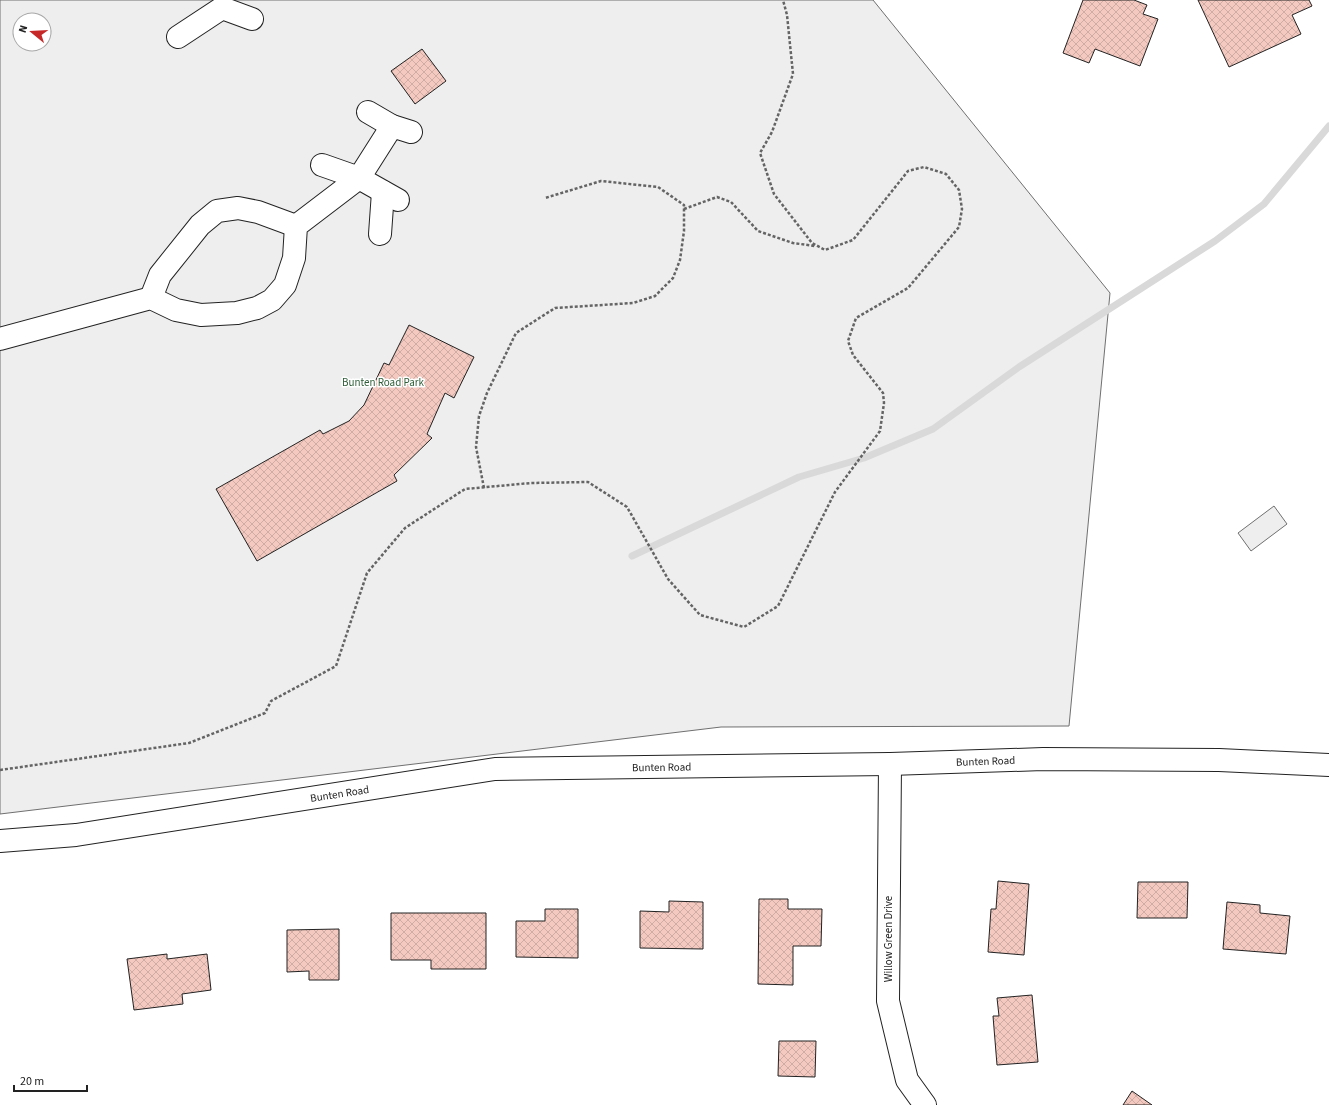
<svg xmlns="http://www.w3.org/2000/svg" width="1329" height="1105" font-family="'Source Sans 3',sans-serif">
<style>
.green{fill:#eee;stroke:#6f6f6f;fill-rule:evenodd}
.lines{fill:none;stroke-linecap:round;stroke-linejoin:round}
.stream{stroke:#d9d9d9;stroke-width:7}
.building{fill:url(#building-cross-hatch);stroke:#222}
.minor-casing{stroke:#222;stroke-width:24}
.path{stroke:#646464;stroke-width:2.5;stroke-dasharray:3 2;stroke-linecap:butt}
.minor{stroke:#fff;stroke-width:22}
.labels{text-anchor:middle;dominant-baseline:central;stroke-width:3;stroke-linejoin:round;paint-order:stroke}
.park-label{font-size:11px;fill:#2f5e38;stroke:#fff}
.street-label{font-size:11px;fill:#222;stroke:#fff}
</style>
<defs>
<pattern id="building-cross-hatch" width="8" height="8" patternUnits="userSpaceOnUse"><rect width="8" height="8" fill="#f3c9c0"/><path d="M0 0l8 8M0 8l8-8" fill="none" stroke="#d0aca5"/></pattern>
</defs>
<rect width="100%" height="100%" fill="#fff"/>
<path class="green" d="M0,0H873L1110,293L1069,726L721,727L0,814ZM20,20H44V44H20Z
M1274,506L1287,524L1251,551L1238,533Z"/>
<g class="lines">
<path class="stream" d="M632,556L799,477L864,458L933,429L1019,367L1215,241L1264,204L1329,126"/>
</g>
<path class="building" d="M1083,0H1134L1147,5L1143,14L1158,19L1140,66L1095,49L1089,63L1063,53Z
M1198,0H1309L1312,6L1292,15L1301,34L1229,67Z
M422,49L446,81L415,104L391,71Z
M409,325L474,357L454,398L445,393L427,434L432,438L394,475L397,481L257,561L216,489L320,430L323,434L349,421L364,405L384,363L389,365Z
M998,881L1029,884L1024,955L988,952L991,909H996Z
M1138,882H1188L1187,918H1137Z
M759,899H788V909H822L821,946H793V985L758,984Z
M669,901L703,902V949L640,948V911L669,912Z
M1227,902L1260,905V913L1290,916L1286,954L1223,949Z
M545,909H578V958L516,957V921H545Z
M391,913H486V969H431V960H391Z
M339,929V980H309V971L287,972V930Z
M167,954V959L207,954L211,990L182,994L183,1004L134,1010L127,959Z
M1032,995L1038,1062L997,1065L993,1016H999L997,998Z
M779,1041H816L815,1077L778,1076Z
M1132,1091L1152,1105H1123Z"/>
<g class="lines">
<defs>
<g id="minor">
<path d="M178,37L222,8L252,19"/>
<path d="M368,112L392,126"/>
<path d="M322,165L359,178L398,200"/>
<path d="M380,234L383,192"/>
<path d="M151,298L160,275L200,225L217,211L238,208L258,212L296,226"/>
<path d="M0,339L151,298L176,310L201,315L237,313L257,308L272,300L285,285L294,258L296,226L359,178L392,126L411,132"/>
<path d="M890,764L888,1001L907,1080L925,1105"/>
<path id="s1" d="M0,841L76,835L495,769L890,764L1043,759L1219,760L1329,765"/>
</g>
</defs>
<use href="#minor" class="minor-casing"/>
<path class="path" d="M684,209L717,197L731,202L758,231L793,243L815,246
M484,488L476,447L479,416L487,393L516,333L555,308L633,303L655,296L673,278L680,260L684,231V205L658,187L601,181L545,198
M0,770L189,743L265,713L271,701L336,666L367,573L405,528L465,489L531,483L588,482L627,507L668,579L700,615L744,627L778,606L835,492L880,431L884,403L883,393L853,355L848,341L856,318L908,288L959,227L962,209L959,190L946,174L924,167L908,171L853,240L825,250L812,243L774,194L760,153L772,132L793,74L787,15L783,0"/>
<use href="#minor" class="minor"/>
</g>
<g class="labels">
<g class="park-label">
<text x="383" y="382">Bunten Road Park</text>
</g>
<g class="street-label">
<text stroke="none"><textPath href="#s1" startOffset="991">Bunten Road</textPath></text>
<text stroke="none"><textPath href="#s1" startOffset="667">Bunten Road</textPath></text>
<text stroke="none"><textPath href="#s1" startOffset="343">Bunten Road</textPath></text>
<text transform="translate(888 939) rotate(-90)">Willow Green Drive</text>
</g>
</g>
<g transform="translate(32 32) rotate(288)"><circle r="19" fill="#ffffff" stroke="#a7a7a7"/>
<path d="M0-3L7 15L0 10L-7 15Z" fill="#c62828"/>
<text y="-6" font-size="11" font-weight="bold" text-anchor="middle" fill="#222222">N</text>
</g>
<path d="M14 1085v6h73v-6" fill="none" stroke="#222222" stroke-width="2"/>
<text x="20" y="1085" font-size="12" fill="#222222" stroke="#ffffff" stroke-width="3" paint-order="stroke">20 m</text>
</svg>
